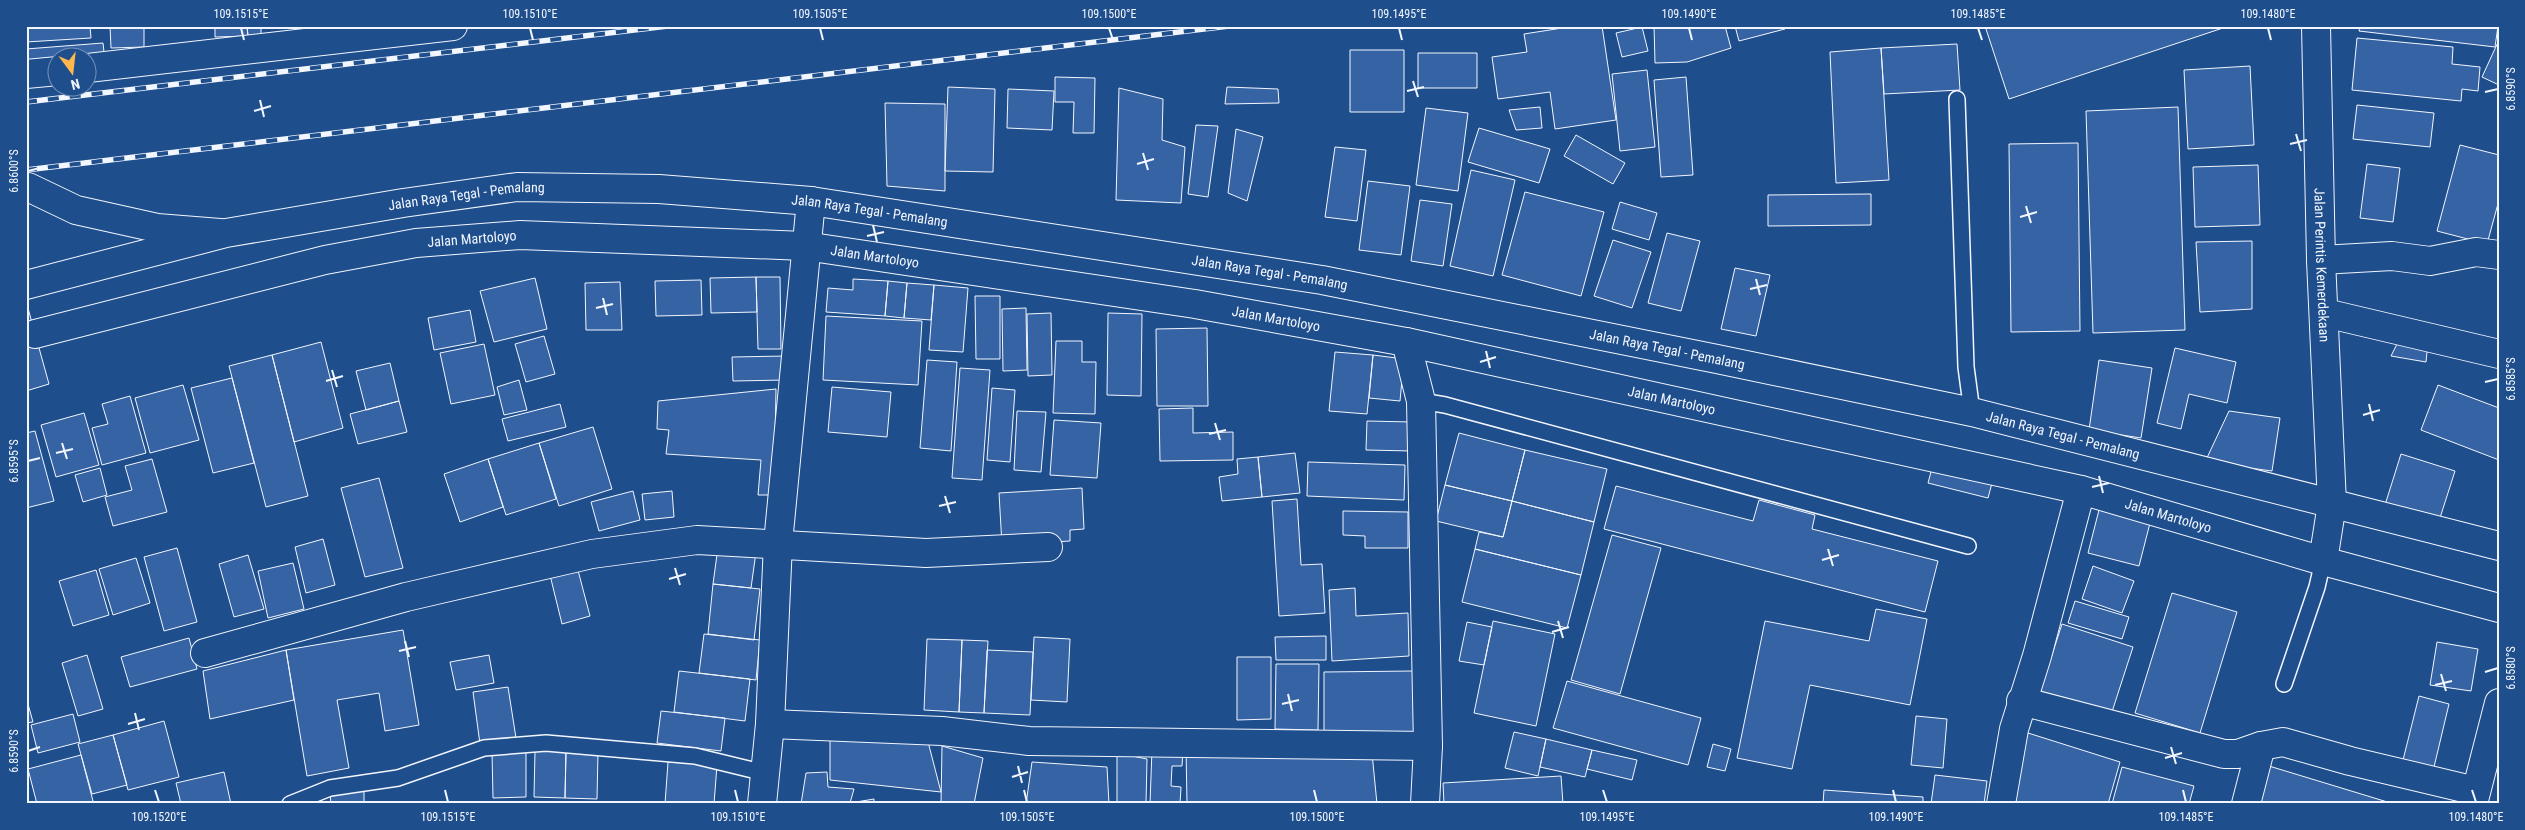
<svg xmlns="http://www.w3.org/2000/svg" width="2525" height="830" font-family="'Roboto Condensed',sans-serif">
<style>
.building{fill:#3563a3;stroke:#f2f6ff}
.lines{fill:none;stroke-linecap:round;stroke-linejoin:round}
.lane-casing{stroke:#f2f6ff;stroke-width:18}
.street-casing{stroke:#f2f6ff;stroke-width:30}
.highway-casing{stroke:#f2f6ff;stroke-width:30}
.lane{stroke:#1f4e8c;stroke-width:15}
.street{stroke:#1f4e8c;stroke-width:28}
.highway{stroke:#1f4e8c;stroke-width:28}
.rail-casing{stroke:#f2f6ff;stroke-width:5.5}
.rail{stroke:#1f4e8c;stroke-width:4;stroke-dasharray:11;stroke-linecap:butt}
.ticks{fill:none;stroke:#f2f6ff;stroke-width:2}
.labels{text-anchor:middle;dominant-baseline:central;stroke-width:4;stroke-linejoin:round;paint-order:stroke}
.street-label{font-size:14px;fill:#f2f6ff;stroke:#1f4e8c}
.neatline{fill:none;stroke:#f2f6ff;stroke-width:2}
.ticks-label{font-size:12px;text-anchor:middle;fill:#f2f6ff}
</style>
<rect width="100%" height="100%" fill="#1f4e8c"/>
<path class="building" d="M26,26H90L91,38L26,42Z
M110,26H144V47L111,48Z
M215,26H247L248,36L215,37Z
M247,26H261V35L248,36Z
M1575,26H1602L1616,120L1555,129L1550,92L1498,99L1492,57L1527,52L1524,34Z
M1654,26H1725L1731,48L1687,62L1655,63Z
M1735,26H1785V29L1739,41Z
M1985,26H2229L2009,99Z
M2360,26H2498L2495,47L2359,31Z
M1642,27L1648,51L1622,57L1616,33Z
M2357,38L2453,47L2452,64L2480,67L2478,91L2462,89L2461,101L2352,90Z
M2499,40V85L2482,77Z
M103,43L105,61L88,58H58L26,66V49Z
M1957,44L1960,90L1884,94L1881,48Z
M1881,48L1889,180L1836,183L1830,52Z
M1350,50H1404V112H1350Z
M1418,53H1477V88H1418Z
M2250,66L2254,145L2188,149L2184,70Z
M1647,70L1655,147L1620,151L1612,74Z
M1055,77L1095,78L1094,133H1073L1074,102H1055Z
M1686,77L1693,175L1661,177L1654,80Z
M948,87L995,89L993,172L945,171Z
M1227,87L1278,89L1279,103L1225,104Z
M1119,88L1163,99L1162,140L1185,147L1181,203L1116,200Z
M1008,89L1054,91L1052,130L1007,128Z
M885,103L945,104V191L887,186Z
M2357,105L2434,113L2430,147L2353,139Z
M1540,107L1542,128L1516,130L1509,110Z
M2178,107L2185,330L2093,333L2086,111Z
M1426,108L1468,113L1458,191L1416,185Z
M1196,125L1218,126L1208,197L1188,194Z
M1479,128L1550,149L1539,183L1468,162Z
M1236,129L1263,137L1247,201L1228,193Z
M1576,135L1625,163L1613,184L1564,156Z
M2078,143L2080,331L2011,332L2009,144Z
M2460,145L2499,155V200L2487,244L2437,231Z
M1335,147L1366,150L1357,221L1325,217Z
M2367,164L2400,168L2393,222L2360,218Z
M2258,165L2260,225L2195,227L2193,167Z
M1471,170L1515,180L1493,276L1450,266Z
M1368,181L1410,186L1401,255L1359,250Z
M1525,192L1604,212L1581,296L1502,275Z
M1871,194V225L1768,226V195Z
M1420,200L1452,204L1443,266L1411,261Z
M1620,202L1657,213L1649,240L1612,229Z
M1667,233L1700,241L1681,311L1648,303Z
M1613,240L1651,252L1632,308L1594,296Z
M2252,241V309L2200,312L2196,242Z
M1735,268L1770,275L1756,336L1721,329Z
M756,277H780L781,349H758Z
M756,277L757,312L711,313L710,278Z
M535,278L547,329L494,342L480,291Z
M853,279L888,281L885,316L826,312L828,288L853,290Z
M701,280L702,315L656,316L655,281Z
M888,281L907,283L904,318L885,316Z
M620,282L622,330H586L585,283Z
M907,283L934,285L931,320L904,318Z
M934,285L968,288L963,352L929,350Z
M975,296H1000V359H976Z
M26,301L49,384L26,391Z
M1026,308L1027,370L1003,371L1002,309Z
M470,310L476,342L434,350L428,318Z
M1051,313L1052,375L1028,376L1027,314Z
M1108,313L1142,314L1141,396L1107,395Z
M826,316L922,321L918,385L823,380Z
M1207,328L1208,406H1157L1156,329Z
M2402,334L2428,342L2426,362L2391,356Z
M544,336L555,374L526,382L515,344Z
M1056,341H1082V362H1096L1095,414L1053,413Z
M321,342L343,428L294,442L272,355Z
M484,344L495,395L451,404L440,353Z
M2175,348L2236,362L2227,403L2189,394L2181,429L2157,423Z
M1335,352L1373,355L1367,414L1329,411Z
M272,355L308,496L266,507L229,366Z
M1373,355L1404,359L1400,401L1369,398Z
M786,356L787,380L733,381L732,357Z
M927,360L957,362L951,451L920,448Z
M2099,360L2152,368L2141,438L2089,430Z
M390,363L399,401L366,410L356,371Z
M960,368L990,370L982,480L952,478Z
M232,378L254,463L213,473L191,388Z
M519,380L527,410L504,415L497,387Z
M183,385L199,440L150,453L135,398Z
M2438,385L2499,408V460L2421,430Z
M832,387L891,392L887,437L828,432Z
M992,388L1015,390L1010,462L987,460Z
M776,389L774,495H758L761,460L666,454L669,430L657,429L658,401Z
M130,396L146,453L102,465L92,428L108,424L102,404Z
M399,401L407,432L358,444L350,414Z
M560,404L566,427L508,441L502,419Z
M1193,408V433L1233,432V460L1160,461L1159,409Z
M1017,411L1046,412L1041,472L1014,470Z
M2229,411L2280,418L2272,471L2205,462Z
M84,413L99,465L56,477L41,425Z
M1054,420L1101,423L1097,478L1050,475Z
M1367,421L1413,422L1412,451L1366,450Z
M593,427L612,489L559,506L539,443Z
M35,431L54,501L26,508V433Z
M1459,433L1525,450L1512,501L1445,485Z
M539,443L556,499L506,515L488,459Z
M1525,450L1607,469L1594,522L1512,501Z
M1295,453L1300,493L1262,497L1258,457Z
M2401,454L2455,471L2439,521L2385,505Z
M1258,457L1262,497L1222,501L1219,477L1238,474L1237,459Z
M152,459L167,512L113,526L105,497L132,490L125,466Z
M488,459L503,507L460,522L444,474Z
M1308,462L1405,465L1404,500L1307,496Z
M100,468L107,495L83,502L75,475Z
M1932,468L1992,483L1988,498L1928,483Z
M379,478L403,568L365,577L341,488Z
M1445,485L1512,501L1503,537L1436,521Z
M1616,486L1753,521L1759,500L1815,515L1812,529L1938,561L1925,612L1604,529Z
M1082,488L1084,529L1070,530V541L1002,545L999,493Z
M633,491L640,520L599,531L591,502Z
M672,491L674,517L645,520L642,494Z
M1297,499L1301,565L1322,564L1325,613L1279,616L1272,501Z
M1512,501L1594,522L1581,575L1475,549L1479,532L1503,537Z
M2099,510L2150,523L2139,566L2088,553Z
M1343,511L1408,512V548H1365V536L1343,535Z
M1612,535L1661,548L1620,694L1571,680Z
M323,539L335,585L306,593L295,547Z
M718,547L756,552L751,588L713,584Z
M177,548L197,622L164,631L144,557Z
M1475,549L1581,575L1567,628L1462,602Z
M248,555L264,609L234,617L219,564Z
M136,558L150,603L113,615L99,569Z
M575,559L590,616L562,624L548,567Z
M293,563L304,609L268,618L258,571Z
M2093,566L2134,581L2122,613L2082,599Z
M96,570L109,615L73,626L59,581Z
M713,584L760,589L754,640L708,634Z
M1355,588L1356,616L1408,613L1409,656L1332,661L1329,590Z
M2172,593L2237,612L2200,733L2135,713Z
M2075,601L2129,617L2122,639L2068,623Z
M1876,609L1927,619L1910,705L1810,685L1792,769L1737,758L1765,621L1869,641Z
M1493,621L1555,634L1536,726L1474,713Z
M1467,622L1492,627L1484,665L1459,661Z
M2062,624L2133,647L2109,721L2038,698Z
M403,630L419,725L385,731L379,693L337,700L349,768L307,776L286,650Z
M704,634L760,640L756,680L699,673Z
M1326,636V660H1276L1275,637Z
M1034,637L1070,639L1067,702L1031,700Z
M189,638L197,669L130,687L121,657Z
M927,639L962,640L959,712L924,710Z
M962,640L988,641L984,713L959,712Z
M2437,642L2478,649L2471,691L2430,685Z
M286,650L294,700L210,719L203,671Z
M987,650L1033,652L1030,715L984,713Z
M87,655L103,709L78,716L62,663Z
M489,655L494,683L456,690L450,662Z
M1237,657H1271V719L1237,720Z
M1276,664H1319L1318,730L1275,729Z
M679,671L750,679L745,721L674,712Z
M1414,671V737H1324V672Z
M1567,681L1701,718L1688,765L1553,728Z
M508,687L516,738L480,744L473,692Z
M2419,696L2449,704L2434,767L2403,760Z
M26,697L33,722L26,723Z
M661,711L725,718L721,751L657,743Z
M73,714L80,742L38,753L31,725Z
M1916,716L1947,719L1943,768L1911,765Z
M164,721L179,777L128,790L113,735Z
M830,731L926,734L941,792L830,780Z
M1514,732L1546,739L1538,776L1505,768Z
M2028,733L2120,762L2108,804H2009Z
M113,735L127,785L92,794L78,744Z
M1546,739L1592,750L1585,777L1540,767Z
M1713,744L1731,749L1725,771L1707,767Z
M942,746L983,758L974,804H941Z
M1186,747L1372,753L1377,804H1187Z
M1152,749L1183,750L1182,766H1172L1171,786L1181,787L1180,804H1150Z
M1592,750L1637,760L1632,780L1587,769Z
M535,751H566L565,798L534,797Z
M566,751L598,753L597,799L565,798Z
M526,752V797L493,798L492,753Z
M1117,753L1147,759L1146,804H1117Z
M81,755L93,801L85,804H37L28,769Z
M668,762L717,765L714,804H665Z
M1032,762L1107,767L1109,804H1026Z
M2269,766L2394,804H2258Z
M2122,767L2194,786L2189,804H2112Z
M224,772L231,804H181L176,783Z
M827,772L828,787L854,789L850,803L874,799V804H801L806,773Z
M1935,775L1987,781L1984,804H1931Z
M1561,776L1563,804H1444L1443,783Z
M1824,790L1923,797V804H1823Z
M364,791V804H331L330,793Z"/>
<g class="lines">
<defs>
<path id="lane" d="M1957,99L1966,367L1972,412
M1421,401L1445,405L1968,546
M2284,684L2317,587L2323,561
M290,804L330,788L398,778L484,748L546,743L695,756L765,773"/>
<g id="street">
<path id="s1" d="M2316,26L2321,260L2332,504"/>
<path d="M88,68L453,26"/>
<path d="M26,74L58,71"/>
<path d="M28,187L76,210L157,228L220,233"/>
<path d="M2321,260L2392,256L2430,261L2476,252L2499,255"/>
<path d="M2325,313L2499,354"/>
<path d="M1406,342L1421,401L1428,746L1425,804"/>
<path d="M205,653L406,597L592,554L697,540L926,553L1048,547"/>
<path d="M2021,701L2224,754H2238L2261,746L2283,742L2350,761L2476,791"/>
<path d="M770,724L942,731L1029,741L1428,746"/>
<path d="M762,804L770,724L778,543L811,201"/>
<path d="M2001,804L2014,729L2037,656L2081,490"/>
<path d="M2246,804L2261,746"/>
<path d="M2473,804L2499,703"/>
</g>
<g id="highway">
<path id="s2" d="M26,285L226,233L403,203L517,187L659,189L811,201L1322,280L1717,359L1972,412L2499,546"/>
<path id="s3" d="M35,334L325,260L416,243L520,235L805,246L1195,304L1406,342L2081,490L2323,561L2499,608"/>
<path d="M2323,561L2332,504"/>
</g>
</defs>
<use href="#lane" class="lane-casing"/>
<use href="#street" class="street-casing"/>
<use href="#highway" class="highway-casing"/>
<use href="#lane" class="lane"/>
<use href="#street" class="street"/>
<use href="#highway" class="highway"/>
<defs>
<path id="rail" d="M26,102L668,26
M26,170L1229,26"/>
</defs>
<use href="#rail" class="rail-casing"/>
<use href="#rail" class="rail"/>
</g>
<path class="ticks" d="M241,28L244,40M530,28L533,40M820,28L823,40M1109,28L1113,40M1399,28L1402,40M1689,28L1692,40M1978,28L1982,40M2268,28L2271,40M1413,81L1418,97M1407,91L1424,87M2485,92L2498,89M260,100L264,117M254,111L271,106M2296,134L2301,151M2290,144L2307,140M1143,153L1148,170M1137,164L1154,159M28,171L40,168M2026,206L2031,223M2020,217L2037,212M873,225L877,242M867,236L884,232M1756,279L1760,295M1750,289L1767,285M603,298L607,315M596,308L613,304M1486,351L1490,368M1480,362L1496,357M332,370L337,387M326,381L343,376M2485,382L2498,379M2369,404L2373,421M2363,415L2380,410M1215,423L1220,440M1209,434L1226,430M62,443L67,459M56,453L73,449M28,461L40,458M2099,476L2103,493M2092,487L2109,483M945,496L950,513M939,506L956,502M1828,549L1833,566M1822,560L1839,555M675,568L680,585M669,579L686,574M1558,621L1563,638M1552,632L1569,627M405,641L409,657M399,651L416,647M2485,672L2498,668M2441,674L2446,691M2435,685L2452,681M1288,694L1292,711M1282,704L1299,700M135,713L139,730M128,724L145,719M2171,747L2176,764M28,751L40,747M2165,758L2182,753M1018,766L1022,783M1012,777L1028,772M155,790L159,802M445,790L448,802M735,790L738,802M1024,790L1027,802M1314,790L1317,802M1603,790L1607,802M1893,790L1896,802M2183,790L2186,802M2472,790L2476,802"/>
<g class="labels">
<g class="street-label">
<text stroke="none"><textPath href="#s2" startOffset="450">Jalan Raya Tegal - Pemalang</textPath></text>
<text stroke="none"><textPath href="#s2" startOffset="855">Jalan Raya Tegal - Pemalang</textPath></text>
<text stroke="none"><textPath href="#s3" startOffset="448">Jalan Martoloyo</textPath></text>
<text stroke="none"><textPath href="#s3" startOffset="852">Jalan Martoloyo</textPath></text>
<text stroke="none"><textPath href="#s1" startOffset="239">Jalan Perintis Kemerdekaan</textPath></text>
<text stroke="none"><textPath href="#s2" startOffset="1260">Jalan Raya Tegal - Pemalang</textPath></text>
<text stroke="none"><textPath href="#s3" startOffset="1258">Jalan Martoloyo</textPath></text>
<text stroke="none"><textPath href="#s2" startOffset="1665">Jalan Raya Tegal - Pemalang</textPath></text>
<text stroke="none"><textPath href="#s3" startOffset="1662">Jalan Martoloyo</textPath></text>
<text stroke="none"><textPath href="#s2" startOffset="2070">Jalan Raya Tegal - Pemalang</textPath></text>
<text stroke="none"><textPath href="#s3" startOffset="2172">Jalan Martoloyo</textPath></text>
</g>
</g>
<rect width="2525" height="830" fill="none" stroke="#1f4e8c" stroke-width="55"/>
<g transform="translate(72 72) rotate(165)"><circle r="24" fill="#1f4e8c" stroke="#7391ba"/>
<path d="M0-4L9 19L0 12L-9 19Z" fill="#ffb74d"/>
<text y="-8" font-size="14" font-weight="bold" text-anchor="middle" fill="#f2f6ff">N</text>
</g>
<rect x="28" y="28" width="2470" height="774" class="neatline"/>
<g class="ticks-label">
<text x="241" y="18">109.1515°E</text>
<text x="530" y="18">109.1510°E</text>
<text x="820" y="18">109.1505°E</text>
<text x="1109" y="18">109.1500°E</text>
<text x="1399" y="18">109.1495°E</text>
<text x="1689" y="18">109.1490°E</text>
<text x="1978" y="18">109.1485°E</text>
<text x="2268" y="18">109.1480°E</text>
<text transform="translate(2511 89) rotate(-90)" y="4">6.8590°S</text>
<text transform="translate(14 171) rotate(-90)" y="4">6.8600°S</text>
<text transform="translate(2511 379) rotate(-90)" y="4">6.8585°S</text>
<text transform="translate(14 461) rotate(-90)" y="4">6.8595°S</text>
<text transform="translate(2511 668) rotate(-90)" y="4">6.8580°S</text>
<text transform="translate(14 751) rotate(-90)" y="4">6.8590°S</text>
<text x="159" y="821">109.1520°E</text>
<text x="448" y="821">109.1515°E</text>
<text x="738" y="821">109.1510°E</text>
<text x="1027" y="821">109.1505°E</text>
<text x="1317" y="821">109.1500°E</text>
<text x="1607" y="821">109.1495°E</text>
<text x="1896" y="821">109.1490°E</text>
<text x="2186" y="821">109.1485°E</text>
<text x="2476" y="821">109.1480°E</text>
</g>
</svg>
